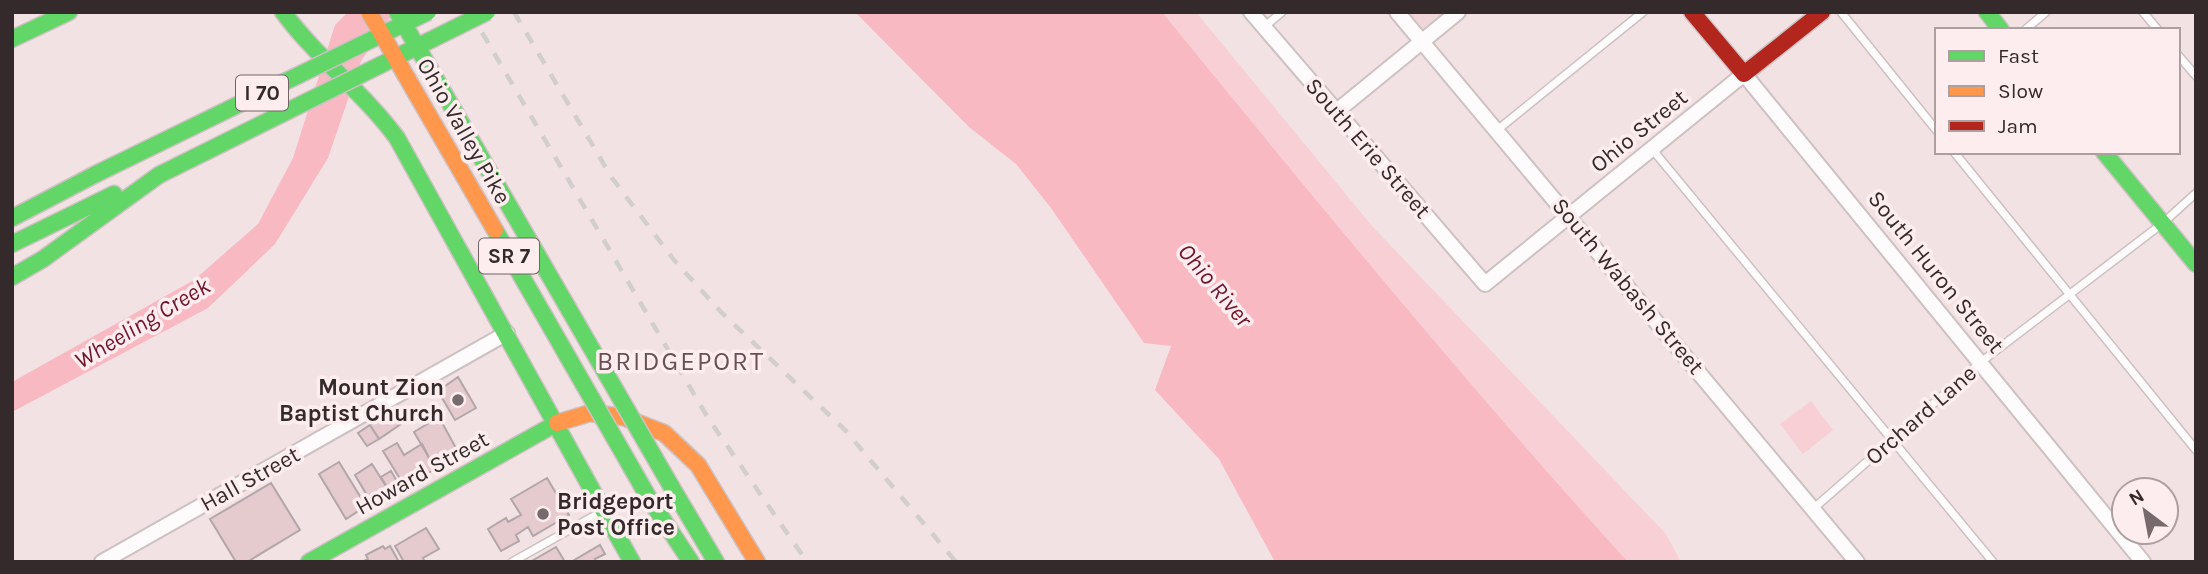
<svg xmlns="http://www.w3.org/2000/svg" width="2208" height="574" font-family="Karla,sans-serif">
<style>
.built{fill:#f0d6d8}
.green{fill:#f8cfd4}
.water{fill:#f9b9c2}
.building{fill:#e5cace;stroke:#b2a6a8;stroke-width:2}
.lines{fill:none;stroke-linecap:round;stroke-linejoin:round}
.lane-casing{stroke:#cdc1c2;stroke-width:10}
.street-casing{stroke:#cdc1c2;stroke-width:18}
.fast-casing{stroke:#cdc1c2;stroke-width:19}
.slow-casing{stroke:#cdc1c2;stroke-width:19}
.jam-casing{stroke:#cdc1c2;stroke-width:19}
.lane{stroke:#fdfbfb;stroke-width:7}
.street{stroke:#fdfbfb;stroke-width:14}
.fast{stroke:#63d668;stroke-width:16}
.slow{stroke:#ff974d;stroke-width:16}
.jam{stroke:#b3261e;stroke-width:16}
.rail{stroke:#d2cece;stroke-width:4.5;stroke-dasharray:12 12;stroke-linecap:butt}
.fast-bridge-casing{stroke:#cdc1c2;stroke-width:19;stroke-linecap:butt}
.slow-bridge-casing{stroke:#cdc1c2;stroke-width:19;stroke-linecap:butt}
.fast-bridge{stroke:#63d668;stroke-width:16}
.slow-bridge{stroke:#ff974d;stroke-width:16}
.poi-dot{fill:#766a6c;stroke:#fdedee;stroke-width:2.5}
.labels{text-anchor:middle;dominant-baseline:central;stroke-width:7;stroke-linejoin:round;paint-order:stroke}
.shield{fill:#fdedee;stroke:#706466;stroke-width:2}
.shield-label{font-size:21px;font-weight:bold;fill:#342a2b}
.street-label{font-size:23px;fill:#342a2b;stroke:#fdedee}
.poi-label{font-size:23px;font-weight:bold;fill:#342a2b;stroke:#fdedee;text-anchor:end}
.water-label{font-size:24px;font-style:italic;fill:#70152e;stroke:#fdedee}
.quarter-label{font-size:26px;letter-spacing:2px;fill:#675153;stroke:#fdedee}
</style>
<rect width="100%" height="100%" fill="#f2e2e4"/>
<path class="built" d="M1397,12H1458L1422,42Z"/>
<path class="green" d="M1162,12H1196L1372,226L1666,534L1681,562H1628C1466,384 1314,198 1162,12Z
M1811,401L1833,430L1803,454L1780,424Z"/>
<path class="water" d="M348,12H394L361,61L328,158L275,244L208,308L12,412V382L194,280L258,224L293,158L335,25Z
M855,12H1162C1314,198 1466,384 1628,562H1275L1219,459L1155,390L1171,346L1144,343L1051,208L1016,164L969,127Z"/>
<path class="building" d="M458,377L476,408L455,420L438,391Z
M392,411L401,424L379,439L370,425Z
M439,417L457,450L432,463L414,432Z
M370,425L379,439L367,446L358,433Z
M397,443L404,455L422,444L435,469L405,487L383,451Z
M339,462L366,506L346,519L319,474Z
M372,464L389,491L371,502L355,475Z
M391,471L401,488L391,494L381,477Z
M547,478L569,515L533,536L528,527L516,535L519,541L501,551L488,529L506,518L508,522L521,515L511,499Z
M271,483L300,530L247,562H236L210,519Z
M426,528L439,549L423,558L425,562H404L395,546Z
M600,545L605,554L595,559L597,562H571Z
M383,546L385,549L390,546L399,562H362L368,559L366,555Z
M556,547L565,562H530Z"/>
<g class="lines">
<defs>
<path id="lane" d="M1841,12L1937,131
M2143,12L2158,30
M1264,27L1282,12
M2025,30L2046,12
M2178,55L2196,76
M1496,131L1643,12
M1652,149L1993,562
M1954,152L2196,450
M1813,509L1981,362L2163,223L2196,193
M512,562L601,512"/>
<path id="street" d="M1251,12L1485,284L1744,74L2143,562
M1397,12L1857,562
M1337,111L1458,12
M102,562L507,333"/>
<path id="fast" d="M283,12C317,58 363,92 397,138L632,562
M1987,12L2001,30
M12,39L69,12
M2104,152L2196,264
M12,218L96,174
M12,244L114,194
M12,277L43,259L159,175
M671,486L716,562
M650,500L691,562
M309,562L557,423"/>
<path id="slow" d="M557,423L590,413L623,417L664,433L698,465L757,562"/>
<path id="jam" d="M1692,12L1744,74L1822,12"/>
</defs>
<use href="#lane" class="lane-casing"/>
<use href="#street" class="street-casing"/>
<use href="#fast" class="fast-casing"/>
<use href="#slow" class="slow-casing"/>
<use href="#jam" class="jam-casing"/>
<use href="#lane" class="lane"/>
<use href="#street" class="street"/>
<use href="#fast" class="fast"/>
<use href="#slow" class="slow"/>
<use href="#jam" class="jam"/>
<path class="rail" d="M470,12L708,418L807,562
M514,12L612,178L674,260L720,311L845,430L956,562"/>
<defs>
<path id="fast-bridge" d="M397,12L671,486
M96,174L428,12
M159,175L487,12
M495,230L650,500"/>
<path id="slow-bridge" d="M369,12L495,230"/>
</defs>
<use href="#fast-bridge" class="fast-bridge-casing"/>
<use href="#slow-bridge" class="slow-bridge-casing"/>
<use href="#fast-bridge" class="fast-bridge"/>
<use href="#slow-bridge" class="slow-bridge"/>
</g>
<g class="poi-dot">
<circle cx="458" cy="400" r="7"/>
<circle cx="543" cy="514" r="7"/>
</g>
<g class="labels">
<g class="shield">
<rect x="236" y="75.5" width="52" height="35" rx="5"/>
<rect x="479" y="238.5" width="60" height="35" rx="5"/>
</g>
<g class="shield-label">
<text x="262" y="93">I 70</text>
<text x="509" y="256">SR 7</text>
</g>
<g class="street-label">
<text transform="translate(464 131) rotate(60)">Ohio Valley Pike</text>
<text transform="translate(1639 131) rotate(-39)">Ohio Street</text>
<text transform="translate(1368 148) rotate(49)">South Erie Street</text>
<text transform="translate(1936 272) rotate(51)">South Huron Street</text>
<text transform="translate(1628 286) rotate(50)">South Wabash Street</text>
<text transform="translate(1921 415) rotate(-41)">Orchard Lane</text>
<text transform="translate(422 473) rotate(-29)">Howard Street</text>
<text transform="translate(250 479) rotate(-29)">Hall Street</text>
</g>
<g class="poi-label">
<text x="444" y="387">Mount Zion<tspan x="444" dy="26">Baptist Church</tspan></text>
<text x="557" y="501" text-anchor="start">Bridgeport<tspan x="557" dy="26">Post Office</tspan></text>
</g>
<g class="water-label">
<text transform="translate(1215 285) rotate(50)">Ohio River</text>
<text transform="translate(142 323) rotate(-31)">Wheeling Creek</text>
</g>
<g class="quarter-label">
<text x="681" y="361">BRIDGEPORT</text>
</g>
</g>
<rect width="2208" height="574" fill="none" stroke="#342a2b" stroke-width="28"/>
<rect x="1935" y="28" width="245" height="126" fill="#fdedee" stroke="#ad9fa0" stroke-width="2"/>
<rect x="1949" y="51" width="35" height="10" fill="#63d668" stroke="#ad9fa0" stroke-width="2"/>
<text x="1998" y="63" font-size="21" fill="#342a2b">Fast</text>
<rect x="1949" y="86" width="35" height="10" fill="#ff974d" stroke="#ad9fa0" stroke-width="2"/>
<text x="1998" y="98" font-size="21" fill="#342a2b">Slow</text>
<rect x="1949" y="121" width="35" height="10" fill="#b3261e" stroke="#ad9fa0" stroke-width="2"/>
<text x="1998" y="133" font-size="21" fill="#342a2b">Jam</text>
<g transform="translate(2145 511) rotate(328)"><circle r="33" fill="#fdedee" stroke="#ad9fa0" stroke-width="2"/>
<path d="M0-5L12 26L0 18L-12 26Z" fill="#766a6c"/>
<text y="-10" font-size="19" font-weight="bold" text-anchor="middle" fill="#342a2b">N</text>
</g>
</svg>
